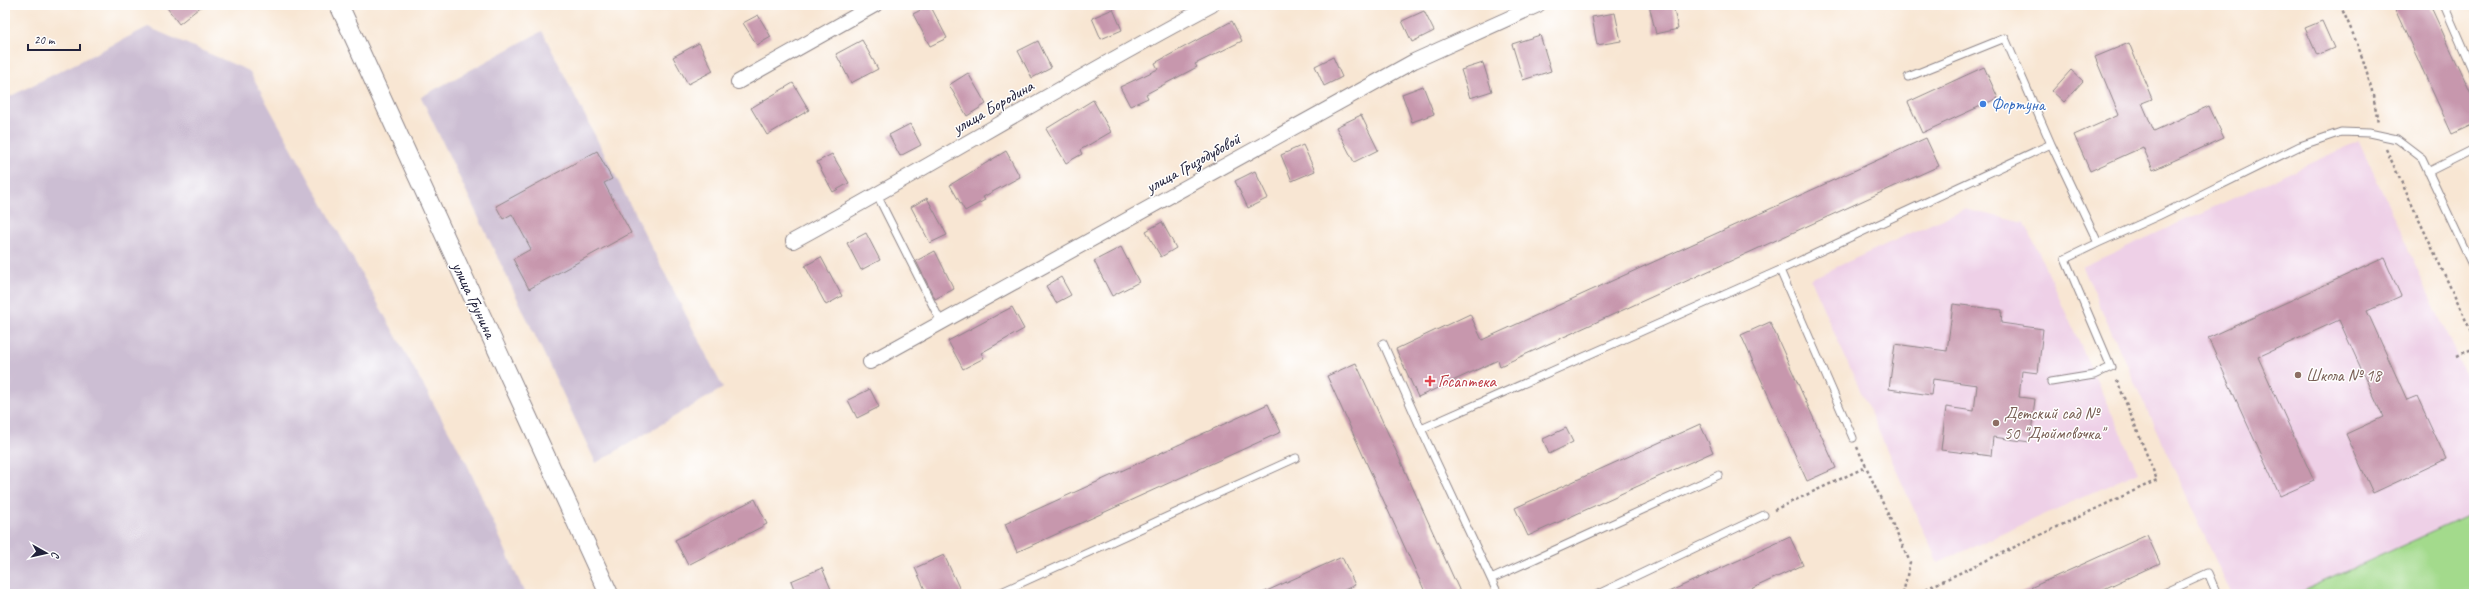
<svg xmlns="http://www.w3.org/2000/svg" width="2479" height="599" font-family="Caveat,sans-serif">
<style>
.built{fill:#eed0e7}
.industrial{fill:#ccbed3}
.green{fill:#a3da8c;stroke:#627e64}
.building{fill:#c797ad}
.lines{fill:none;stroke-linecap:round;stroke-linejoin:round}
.service-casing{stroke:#8d8487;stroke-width:9}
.minor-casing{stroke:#8d8487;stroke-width:16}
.tertiary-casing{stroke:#8d8487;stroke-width:20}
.path{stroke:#8d8487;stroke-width:2.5;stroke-dasharray:3 3;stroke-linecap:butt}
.service{stroke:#fff;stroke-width:7}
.minor{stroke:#fff;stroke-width:14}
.tertiary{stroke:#fff;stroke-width:18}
.shop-dot{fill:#3f7fe0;stroke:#fff;stroke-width:1.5}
.education-dot{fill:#8d6e63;stroke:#fff;stroke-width:1.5}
.health-dot{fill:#e0444e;stroke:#fff;stroke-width:1.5}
.labels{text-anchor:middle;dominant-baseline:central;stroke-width:3;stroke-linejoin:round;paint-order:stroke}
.shop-label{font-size:17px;fill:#366cbe;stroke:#fff;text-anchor:start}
.street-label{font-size:17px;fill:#22223b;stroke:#fff}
.education-label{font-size:17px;fill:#785e54;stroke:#fff;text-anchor:start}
.health-label{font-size:17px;fill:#be3a42;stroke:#fff;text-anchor:start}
</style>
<rect width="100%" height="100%" fill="#fff"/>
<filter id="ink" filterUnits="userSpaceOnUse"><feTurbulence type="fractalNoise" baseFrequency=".025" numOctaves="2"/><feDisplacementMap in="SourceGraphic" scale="8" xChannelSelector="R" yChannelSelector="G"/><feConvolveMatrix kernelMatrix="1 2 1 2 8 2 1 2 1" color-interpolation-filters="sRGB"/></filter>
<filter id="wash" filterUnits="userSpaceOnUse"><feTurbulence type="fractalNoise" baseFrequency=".012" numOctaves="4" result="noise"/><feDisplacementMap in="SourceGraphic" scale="16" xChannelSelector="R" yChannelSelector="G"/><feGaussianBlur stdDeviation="0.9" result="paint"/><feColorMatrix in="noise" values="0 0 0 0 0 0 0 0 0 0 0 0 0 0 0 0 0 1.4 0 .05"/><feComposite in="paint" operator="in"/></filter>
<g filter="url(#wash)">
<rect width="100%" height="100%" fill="#f8e6d3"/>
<path class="built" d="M2359,141L2474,394V594H2231L2082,267Z
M1964,209L2025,223L2138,472L1938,563L1810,279Z"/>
<path class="industrial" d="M148,27L249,71L467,464L525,594H5V99Z
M542,31L723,388L596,463L421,97Z"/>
<path class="green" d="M2474,513V594H2296Z"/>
<g id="blocks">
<path class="building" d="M165,5H203L179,24Z
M930,5L947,38L930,46L913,14Z
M1649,5H1673L1678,29L1656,34Z
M2393,5H2430L2474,100V124L2452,134Z
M1113,9L1122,30L1101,39L1092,18Z
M1424,11L1434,31L1412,42L1402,21Z
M1615,13L1621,41L1597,45L1592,17Z
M758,15L771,37L757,45L743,23Z
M1232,21L1242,41L1195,64L1197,67L1146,94L1148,98L1130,106L1120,87L1158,69L1155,63Z
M2322,21L2334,48L2317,55L2305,28Z
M1540,35L1551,71L1523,80L1512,44Z
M862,40L878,69L851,83L836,54Z
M1038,41L1051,68L1032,78L1018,51Z
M699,43L713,71L688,84L673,57Z
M2129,43L2152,99L2142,103L2154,131L2209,106L2224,138L2153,170L2143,147L2090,171L2074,135L2119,115L2095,57Z
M1333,57L1342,77L1324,86L1315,66Z
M1483,63L1492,91L1470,98L1461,70Z
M1984,67L1998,98L1922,133L1908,102Z
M2071,70L2083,81L2064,102L2052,91Z
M968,73L986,104L967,116L949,85Z
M793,83L809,110L767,135L751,108Z
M1423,86L1434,114L1412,122L1402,94Z
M1093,100L1111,132L1080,150L1082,154L1066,163L1046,129Z
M1361,115L1378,150L1354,162L1336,127Z
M910,124L921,145L900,156L889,135Z
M1926,138L1939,166L1500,366L1498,360L1418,397L1396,349L1470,314L1482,340Z
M1303,145L1315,171L1292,181L1281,155Z
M597,151L612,179L604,183L631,233L529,289L513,259L531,249L512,214L503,219L496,206Z
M1006,151L1020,177L983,197L985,200L965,211L950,185Z
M832,154L849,183L833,192L817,162Z
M1255,171L1268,198L1248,208L1235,181Z
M927,198L947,235L930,243L911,207Z
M1162,222L1176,248L1161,257L1146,231Z
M866,233L880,260L861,270L847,243Z
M1121,247L1139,282L1112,296L1094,261Z
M935,251L954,289L935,299L916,261Z
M821,257L842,296L826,305L805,266Z
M2384,258L2401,296L2367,311L2407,400L2417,396L2446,459L2373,493L2346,434L2383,417L2339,320L2258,357L2314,481L2280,496L2208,338Z
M1061,277L1071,295L1056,303L1046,286Z
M1953,304L2002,310L2001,323L2043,329L2038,373L2022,371L2019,397L2035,399L2030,442L1993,437L1991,456L1941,450L1946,407L1974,411L1977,385L1933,379L1931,395L1889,389L1895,344L1947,351Z
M1012,307L1024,329L981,353L984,358L963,369L948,341Z
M1770,322L1836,468L1807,481L1741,335Z
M1356,363L1461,594H1426L1327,376Z
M870,389L879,407L857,418L848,400Z
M1268,404L1281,432L1017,552L1005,524Z
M1700,424L1713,452L1528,536L1515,508Z
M1566,428L1573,442L1549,454L1543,439Z
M755,499L767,524L688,565L675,540Z
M2147,535L2160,563L2093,594H2017Z
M1790,537L1803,565L1740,594H1664Z
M944,555L962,594H927L915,568Z
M1342,557L1355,585L1336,594H1260Z
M822,568L833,594H796L791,581Z"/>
</g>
</g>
<g filter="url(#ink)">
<use href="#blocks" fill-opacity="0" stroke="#8d8487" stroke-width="1"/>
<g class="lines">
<defs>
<path id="service" d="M2444,5L2474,74
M1908,77L2005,38L2051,144
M2428,172L2474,149
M877,195L941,322
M1780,270L1853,438
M1383,343L1421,429L1498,594
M2051,382L2094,375L2111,367L2065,259L2098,243
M1421,429L1780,270L2051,144L2098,243L2158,216L2300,146L2341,132L2369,133L2397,139L2422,158L2474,269
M1491,579L1719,475
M997,594L1296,458
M1598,594L1764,515
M2162,594L2208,573L2217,594"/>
<path id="minor" d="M738,82L875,5
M793,241C933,165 1070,80 1212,5
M870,362L1414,61L1538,5"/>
<path id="tertiary" d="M339,5L609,594"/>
</defs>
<use href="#service" class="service-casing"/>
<use href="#minor" class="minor-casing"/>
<use href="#tertiary" class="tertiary-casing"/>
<path class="path" d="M2340,5C2359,45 2372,79 2378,124
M2386,149L2474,338
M2457,356L2474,348
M1857,447L1910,562L1903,594
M1774,510L1866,467
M1915,594L2157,480L2116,378"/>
<use href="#service" class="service"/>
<use href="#minor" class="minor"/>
<use href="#tertiary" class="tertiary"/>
</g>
</g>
<circle class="shop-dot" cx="1983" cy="104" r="4"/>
<g class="education-dot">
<circle cx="2298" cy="375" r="4"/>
<circle cx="1996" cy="423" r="4"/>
</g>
<path class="health-dot" d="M1428 375h4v4h4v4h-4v4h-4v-4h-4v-4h4z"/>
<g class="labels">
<g class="shop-label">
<text x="1991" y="104">Фортуна</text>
</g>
<g class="street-label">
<text transform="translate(993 107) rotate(-30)">улица Бородина</text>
<text transform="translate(1193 163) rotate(-29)">улица Гризодубовой</text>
<text transform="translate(474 300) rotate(65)">улица Грунина</text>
</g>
<g class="education-label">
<text x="2306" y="375">Школа № 18</text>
<text x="2004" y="413">Детский сад №<tspan x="2004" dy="20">50 "Дюймовочка"</tspan></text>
</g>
<g class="health-label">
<text x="1438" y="381">Госаптека</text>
</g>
</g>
<rect width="2479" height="599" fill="none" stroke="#fff" stroke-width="20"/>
<g transform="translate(46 553) rotate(98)" stroke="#ffffff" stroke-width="3" paint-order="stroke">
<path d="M0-3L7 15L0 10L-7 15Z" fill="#22223b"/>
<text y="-6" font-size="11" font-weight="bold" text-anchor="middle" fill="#22223b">С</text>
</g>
<path d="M28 44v6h52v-6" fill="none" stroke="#22223b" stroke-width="2"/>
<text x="34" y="44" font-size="12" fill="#22223b" stroke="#ffffff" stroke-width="3" paint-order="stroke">20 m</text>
</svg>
